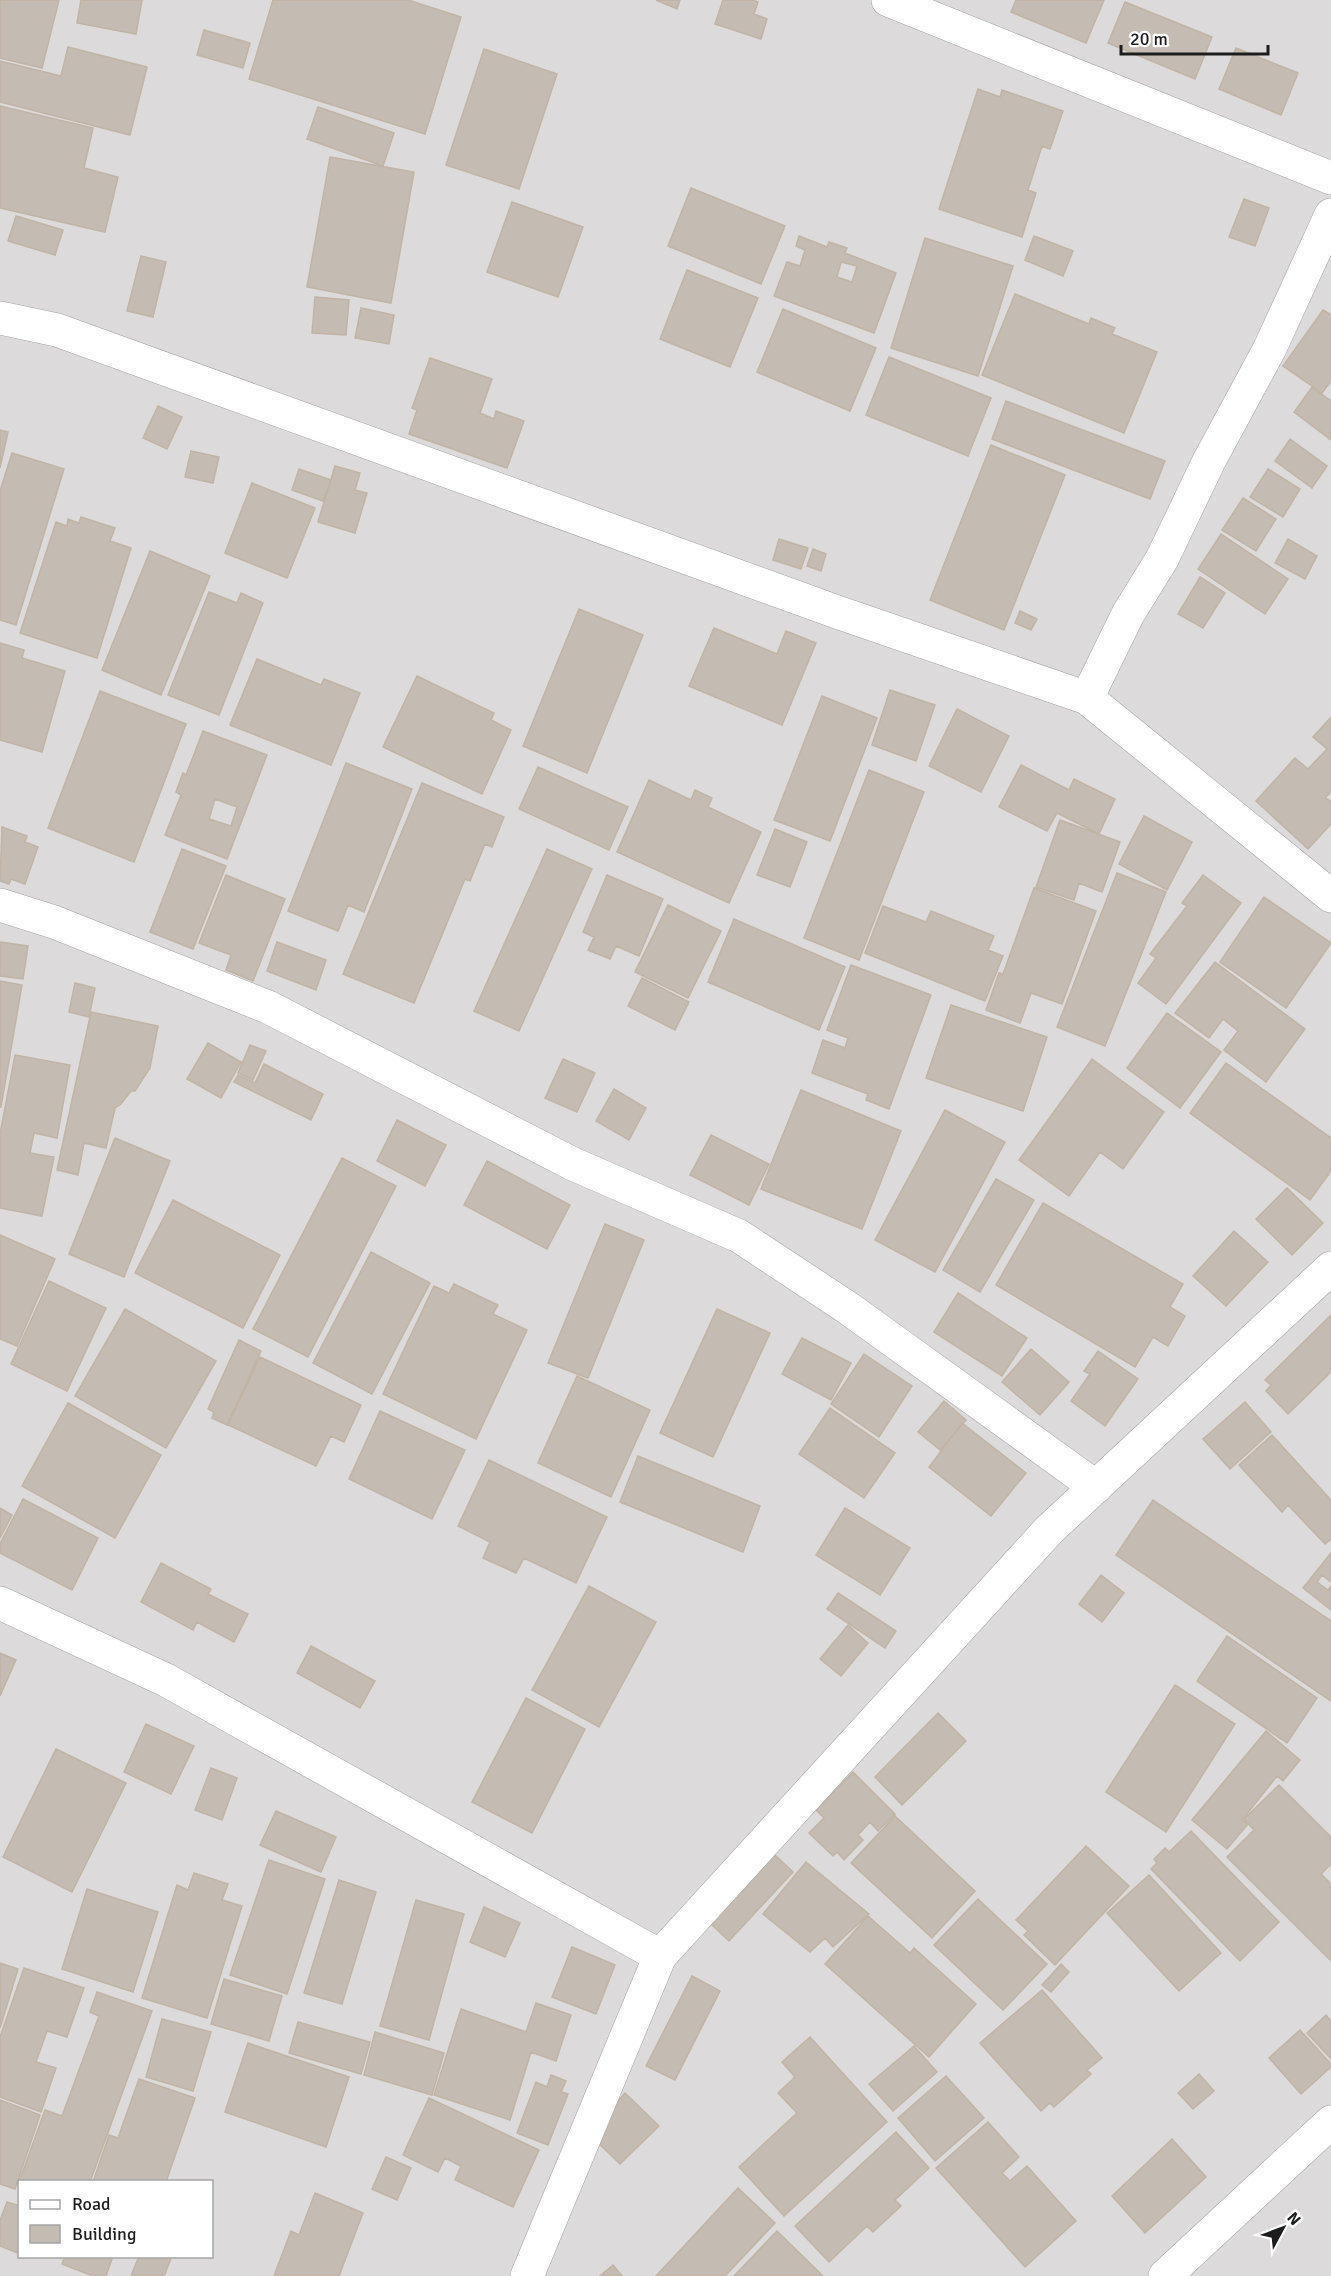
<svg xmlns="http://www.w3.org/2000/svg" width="1331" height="2276" font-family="Signika,sans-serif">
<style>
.residential{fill:#dcdada;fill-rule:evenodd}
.building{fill:#c4bbb2;stroke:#c1b4a5;stroke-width:1.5;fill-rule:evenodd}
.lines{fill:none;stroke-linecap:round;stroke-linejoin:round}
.minor-casing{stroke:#a4a4a4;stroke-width:34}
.minor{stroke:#fff;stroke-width:33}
</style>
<rect width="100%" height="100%" fill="#efece3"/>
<path class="residential" d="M0,0H1331V2276H0ZM20,2182H212V2256H20Z"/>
<path class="building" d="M0,0H59L42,68L0,58Z
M81,0H142L136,34L77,23Z
M273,0H408L461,17L425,134L249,79Z
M656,0H680L677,9Z
M723,0H752L758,2L754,14L767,19L761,39L715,24Z
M1016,0H1104L1086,43L1011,12Z
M1125,2L1212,37L1195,79L1108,43Z
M204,30L250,43L243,68L197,55Z
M68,47L147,67L130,135L0,102V61L61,76Z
M1236,48L1298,73L1281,115L1219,89Z
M484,49L557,74L519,189L446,165Z
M978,89L1000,97L1002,90L1063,111L1050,149L1042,146L1028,190L1036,193L1022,237L939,209Z
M0,106L93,128L84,168L118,177L105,232L0,208Z
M318,107L394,133L383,166L307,139Z
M330,157L414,172L391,303L307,287Z
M691,188L785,226L761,284L668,246Z
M1244,199L1269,208L1255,246L1229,237Z
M512,202L583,227L558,297L487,272Z
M16,216L63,230L55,255L8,241Z
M799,236L827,247L829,242L847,248L845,253L896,273L874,333L774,296L787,262L800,266L805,250L796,246ZM841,262L857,266L852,282L837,277Z
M1034,236L1073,251L1063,276L1025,260Z
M925,238L1013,266L978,376L891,348Z
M141,256L166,262L153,317L127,311Z
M687,270L758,298L730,367L660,339Z
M1015,294L1089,324L1091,318L1115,328L1112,334L1157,352L1124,433L982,375Z
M315,297L349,300L346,335L312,333Z
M361,308L394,315L389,344L355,338Z
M783,309L876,348L850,411L757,372Z
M1323,310L1331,315V381L1322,393L1283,366Z
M889,357L991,398L968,456L866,415Z
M430,358L492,379L480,413L494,419L496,411L524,421L507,468L409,434L417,410L412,408Z
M1312,387L1331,401V440L1294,412Z
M1006,401L1165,461L1150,499L992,439Z
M158,406L182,417L167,449L143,438Z
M0,430L8,432L0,468Z
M1290,439L1327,466L1312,488L1275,461Z
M991,445L1065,475L1004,630L930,600Z
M191,451L219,457L213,483L185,477Z
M12,453L64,469L16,625L0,620V491Z
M335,466L360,473L355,490L367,493L355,533L318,522Z
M299,469L331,480L323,501L292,490Z
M1268,469L1300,489L1283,517L1250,497Z
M252,483L315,508L287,578L225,553Z
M1243,498L1276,519L1256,551L1222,530Z
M81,517L115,528L110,541L131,548L97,658L20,633L56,522L67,526L68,519L79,523Z
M1221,534L1288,579L1265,614L1198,569Z
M779,539L808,548L801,569L773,560Z
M1288,539L1317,556L1305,579L1275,563Z
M813,549L826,554L821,571L807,566Z
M150,551L210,576L161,695L102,670Z
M1200,577L1225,593L1203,628L1178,614Z
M209,592L237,603L241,593L263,603L219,715L168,695Z
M579,609L643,635L587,773L523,746Z
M1020,611L1037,619L1031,630L1015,623Z
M714,628L777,654L786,631L816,643L782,725L689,686Z
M0,643L24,650L22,658L65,671L42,752L0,740Z
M257,659L321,685L324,679L360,693L331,765L230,725Z
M417,676L494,713L491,720L511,730L482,794L383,747Z
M890,690L935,705L916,761L872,745Z
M100,691L186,724L134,862L48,828Z
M822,696L877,718L830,841L774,820Z
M957,709L1009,736L981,792L929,766Z
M1331,717V792L1325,798L1331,801V824L1308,849L1256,801L1295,758L1308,769L1327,749L1313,737Z
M203,731L267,755L227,859L165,835L181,795L176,792L183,773L186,775ZM215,799L237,807L231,826L209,819Z
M346,763L412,789L364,912L348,905L338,931L288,911Z
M1021,765L1069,790L1074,779L1115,799L1099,834L1057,813L1047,831L999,807Z
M538,767L628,807L609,850L519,809Z
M869,770L924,792L859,960L804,938Z
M649,780L691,800L695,790L712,798L708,807L761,832L729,903L617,852Z
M422,783L504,817L492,847L485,844L470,881L465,879L414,1003L343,974Z
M1144,816L1192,842L1167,890L1119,864Z
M1060,820L1120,842L1102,892L1079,883L1074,900L1036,887Z
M2,827L27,836L25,842L38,847L25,884L11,879L9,884L0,881Z
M775,829L807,842L790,887L757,875Z
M182,849L226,866L193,949L150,932Z
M547,849L592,869L519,1031L474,1011Z
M1117,873L1166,892L1105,1046L1057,1027Z
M226,875L285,899L253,981L226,970L231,955L199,943Z
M607,875L663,899L639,956L616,946L610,959L588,950L594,937L583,932Z
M1203,875L1241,903L1166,1004L1138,983L1156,958L1150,954L1187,906L1182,903Z
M1034,888L1096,911L1062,1004L1031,993L1020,1023L986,1010L999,973L1003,974Z
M1264,897L1331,943L1286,1008L1220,962Z
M668,905L721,931L688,998L635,972Z
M883,906L926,922L931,911L994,936L988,950L1003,956L985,1001L865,953Z
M734,919L845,967L819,1030L708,982Z
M0,942L28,946L23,979L0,976Z
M277,942L326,960L316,990L267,971Z
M1215,962L1305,1029L1266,1082L1224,1050L1238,1031L1223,1019L1209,1038L1175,1013Z
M851,965L931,995L889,1109L866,1100L868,1094L812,1073L823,1040L845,1048L848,1038L827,1030Z
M642,978L689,1002L675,1030L628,1006Z
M0,981L22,985L1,1107H0Z
M75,983L95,988L89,1017L69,1012Z
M951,1005L1047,1037L1023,1111L926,1078Z
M91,1012L158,1026L150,1068L135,1091H131L121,1104L115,1108L106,1148L84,1143L78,1175L57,1170Z
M1167,1013L1221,1052L1180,1108L1127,1068Z
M208,1043L241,1062L221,1098L187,1079Z
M250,1045L266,1051L253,1080L238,1073Z
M15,1055L70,1065L57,1138L34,1133L30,1153L54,1157L42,1216L0,1208V1134Z
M563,1059L595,1073L577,1112L545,1098Z
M1092,1059L1164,1112L1123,1169L1100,1152L1069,1196L1019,1160Z
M1226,1063L1331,1138V1171L1310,1200L1190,1113Z
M264,1064L323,1094L311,1120L234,1082L238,1075L255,1083Z
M614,1089L646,1108L629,1140L596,1121Z
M801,1090L901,1131L862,1229L761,1189Z
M945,1110L1005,1142L935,1272L875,1240Z
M397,1120L446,1145L425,1186L377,1161Z
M711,1135L769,1164L749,1205L690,1175Z
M115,1138L170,1161L124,1277L69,1254Z
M342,1158L396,1186L308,1357L253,1329Z
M487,1161L570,1205L547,1249L464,1205Z
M996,1179L1034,1200L980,1292L943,1270Z
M1287,1188L1323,1223L1292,1255L1256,1219Z
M173,1200L280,1255L243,1328L135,1273Z
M1043,1203L1183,1284L1170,1307L1185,1316L1168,1346L1153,1337L1135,1367L996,1285Z
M605,1224L644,1240L588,1378L548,1363Z
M1234,1231L1268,1262L1226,1306L1193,1276Z
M0,1235L55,1259L17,1346L0,1339Z
M371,1252L430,1283L372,1394L313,1363Z
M49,1281L106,1308L67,1391L11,1364Z
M454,1284L498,1305L493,1314L527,1330L476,1439L383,1394L434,1286L449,1293Z
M958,1293L1027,1338L1002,1376L934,1332Z
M125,1309L216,1361L166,1448L75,1396Z
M717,1309L770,1333L713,1457L660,1433Z
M1331,1315V1372L1288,1414L1266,1391L1271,1385L1265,1380Z
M802,1338L851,1363L831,1400L782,1374Z
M239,1340L261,1351L227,1425L212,1418L214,1412L208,1409Z
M1031,1349L1069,1382L1040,1415L1002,1382Z
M1098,1351L1138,1379L1105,1426L1071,1401L1090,1374L1084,1371Z
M864,1354L912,1386L879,1437L831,1404Z
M260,1357L361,1405L344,1442L331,1436L316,1466L228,1425Z
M577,1376L650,1410L611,1497L538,1463Z
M944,1401L966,1420L940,1450L918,1432Z
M1245,1402L1271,1432L1230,1469L1203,1439Z
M68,1403L161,1455L115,1538L22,1486Z
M830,1408L895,1453L864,1498L799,1454Z
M380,1411L465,1450L432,1519L349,1479Z
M962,1423L1026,1473L991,1516L929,1467Z
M1272,1435L1331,1500V1539L1325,1544L1288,1505L1282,1512L1239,1465Z
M638,1456L760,1506L743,1552L620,1502Z
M489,1460L607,1517L576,1583L524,1558L516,1573L483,1558L490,1542L458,1526Z
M23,1499L98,1538L72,1590L0,1553V1544Z
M1153,1500L1331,1621V1701L1116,1555Z
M0,1508L12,1515L0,1538Z
M845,1508L910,1548L880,1595L816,1555Z
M1331,1553V1582L1322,1575L1317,1582L1328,1590L1331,1586V1610L1303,1588Z
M161,1563L211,1589L208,1594L248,1614L234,1642L197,1622L193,1630L141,1602Z
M1101,1575L1124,1593L1102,1622L1079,1604Z
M589,1586L656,1622L599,1727L532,1690Z
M838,1593L896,1631L885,1648L827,1609Z
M848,1625L868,1643L841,1676L820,1659Z
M1227,1636L1317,1698L1287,1743L1197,1681Z
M311,1646L375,1681L360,1708L297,1673Z
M0,1653L16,1660L0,1696Z
M1175,1685L1235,1724L1166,1832L1106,1792Z
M526,1698L585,1729L532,1833L472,1802Z
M938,1713L966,1741L902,1805L875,1777Z
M146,1724L194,1746L171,1794L124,1772Z
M1266,1731L1300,1760L1283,1781L1277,1776L1242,1820L1248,1824L1227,1849L1192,1820Z
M56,1749L126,1783L72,1892L3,1857Z
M211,1768L237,1778L222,1820L195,1810Z
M853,1772L895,1814L878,1831L870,1822L858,1835L863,1840L844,1860L837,1852L833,1856L809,1833L824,1818L816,1810Z
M1279,1785L1331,1837V1864L1321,1874L1331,1884V1961L1227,1857L1254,1830L1244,1819Z
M276,1811L336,1837L321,1872L260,1845Z
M895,1816L975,1891L932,1938L851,1863Z
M1191,1831L1279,1922L1240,1961L1151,1869L1157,1863L1154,1859L1165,1848L1169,1852Z
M1086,1846L1129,1886L1055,1965L1024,1935L1028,1931L1016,1920Z
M774,1854L793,1872L729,1941L710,1923Z
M269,1860L325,1879L287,1994L230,1975Z
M806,1862L869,1914L833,1947L825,1938L810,1952L763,1914Z
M194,1873L228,1884L222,1900L242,1906L207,2018L142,1998L177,1885L188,1890Z
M1149,1875L1221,1953L1179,1991L1107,1913Z
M339,1880L376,1892L342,2004L304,1993Z
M87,1889L158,1912L133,1992L62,1969Z
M978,1899L1047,1964L1003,2010L934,1945Z
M416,1900L464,1914L429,2040L380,2026Z
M484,1907L520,1923L505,1957L470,1942Z
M868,1916L910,1953L914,1948L976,2004L929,2057L825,1964Z
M572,1947L615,1965L596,2014L552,1997Z
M0,1963L18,1969L0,2028Z
M1061,1964L1069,1972L1051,1992L1042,1985Z
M24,1968L84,1988L67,2037L47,2031L36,2062L56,2068L41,2112L0,2097V2037Z
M692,1976L720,1991L675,2080L646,2066Z
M224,1979L282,1996L269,2041L211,2024Z
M1042,1990L1102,2058L1087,2070L1091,2074L1054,2107L1050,2103L1041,2111L980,2043Z
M97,1992L152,2011L90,2182H20V2186L18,2185L45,2110L62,2116L99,2016L90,2012Z
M536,2003L571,2015L556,2061L531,2052L510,2120L434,2095L461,2009L526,2032Z
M1326,2015L1331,2021V2059L1307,2033Z
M162,2019L211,2032L193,2091L146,2077Z
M298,2022L370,2042L361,2074L289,2053Z
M1300,2030L1331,2064V2067L1301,2094L1269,2058Z
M375,2032L444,2053L432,2095L364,2075Z
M810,2037L887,2122L784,2216L739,2167L797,2113L778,2093L795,2077L782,2062Z
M248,2043L349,2077L326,2147L225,2112Z
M914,2046L937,2072L893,2111L869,2084Z
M1199,2074L1214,2091L1193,2109L1178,2093Z
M551,2075L566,2081L561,2092L568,2094L548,2145L517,2133L536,2082L547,2087Z
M946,2076L984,2118L935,2161L898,2118Z
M139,2079L195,2098L166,2182H93L109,2135L118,2138Z
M625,2093L659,2126L620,2164L589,2134Z
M429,2098L539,2150L513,2207L455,2180L461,2166L445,2158L438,2172L403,2155Z
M0,2100L40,2115L15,2189L0,2184Z
M988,2122L1019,2157L1002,2173L1010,2181L1027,2166L1076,2221L1025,2267L936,2168Z
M896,2132L929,2168L895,2200L901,2206L873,2232L867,2226L829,2262L795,2226Z
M1172,2139L1206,2177L1145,2233L1112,2196Z
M386,2157L411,2168L397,2200L372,2189Z
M738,2188L775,2223L725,2276H656Z
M315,2193L363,2213L339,2276H274L291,2231L299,2235Z
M7,2202L20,2206V2254L0,2246V2220Z
M777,2231L823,2276H734Z
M65,2256H113L106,2276H93L62,2264Z
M139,2256H172L164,2276H131Z
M613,2265L622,2276H600Z"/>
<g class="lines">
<defs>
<path id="minor" d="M888,0L1331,178
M0,318L57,330L837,612L1087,698L1331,896
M1087,698L1128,614L1162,559L1209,461L1270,348L1331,215
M0,905L54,922L268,1007L573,1164L739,1236L848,1308L1096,1487
M0,1603L166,1680L660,1956
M527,2276L660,1956L1049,1530L1331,1268
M1165,2276L1331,2122"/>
</defs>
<use href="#minor" class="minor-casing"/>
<use href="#minor" class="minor"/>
</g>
<rect x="18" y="2180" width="195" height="78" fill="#ffffff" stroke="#a5a5a5" stroke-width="1.5"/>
<rect x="30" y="2200" width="30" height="9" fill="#ffffff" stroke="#a5a5a5" stroke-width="1.5"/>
<text x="72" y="2210" font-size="18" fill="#1d1d1d">Road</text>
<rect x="30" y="2225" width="30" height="18" fill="#c4bbb2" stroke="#a5a5a5" stroke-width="1.5"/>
<text x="72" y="2240" font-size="18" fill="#1d1d1d">Building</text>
<g transform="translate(1283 2228) rotate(49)" stroke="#ffffff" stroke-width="4.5" paint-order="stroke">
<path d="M0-4.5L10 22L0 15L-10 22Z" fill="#1d1d1d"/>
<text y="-9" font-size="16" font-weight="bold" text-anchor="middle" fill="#1d1d1d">N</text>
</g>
<path d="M1121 45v9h147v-9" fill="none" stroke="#1d1d1d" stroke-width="3"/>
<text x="1130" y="45" font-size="18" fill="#1d1d1d" stroke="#ffffff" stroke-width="4.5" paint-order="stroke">20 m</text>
</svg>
